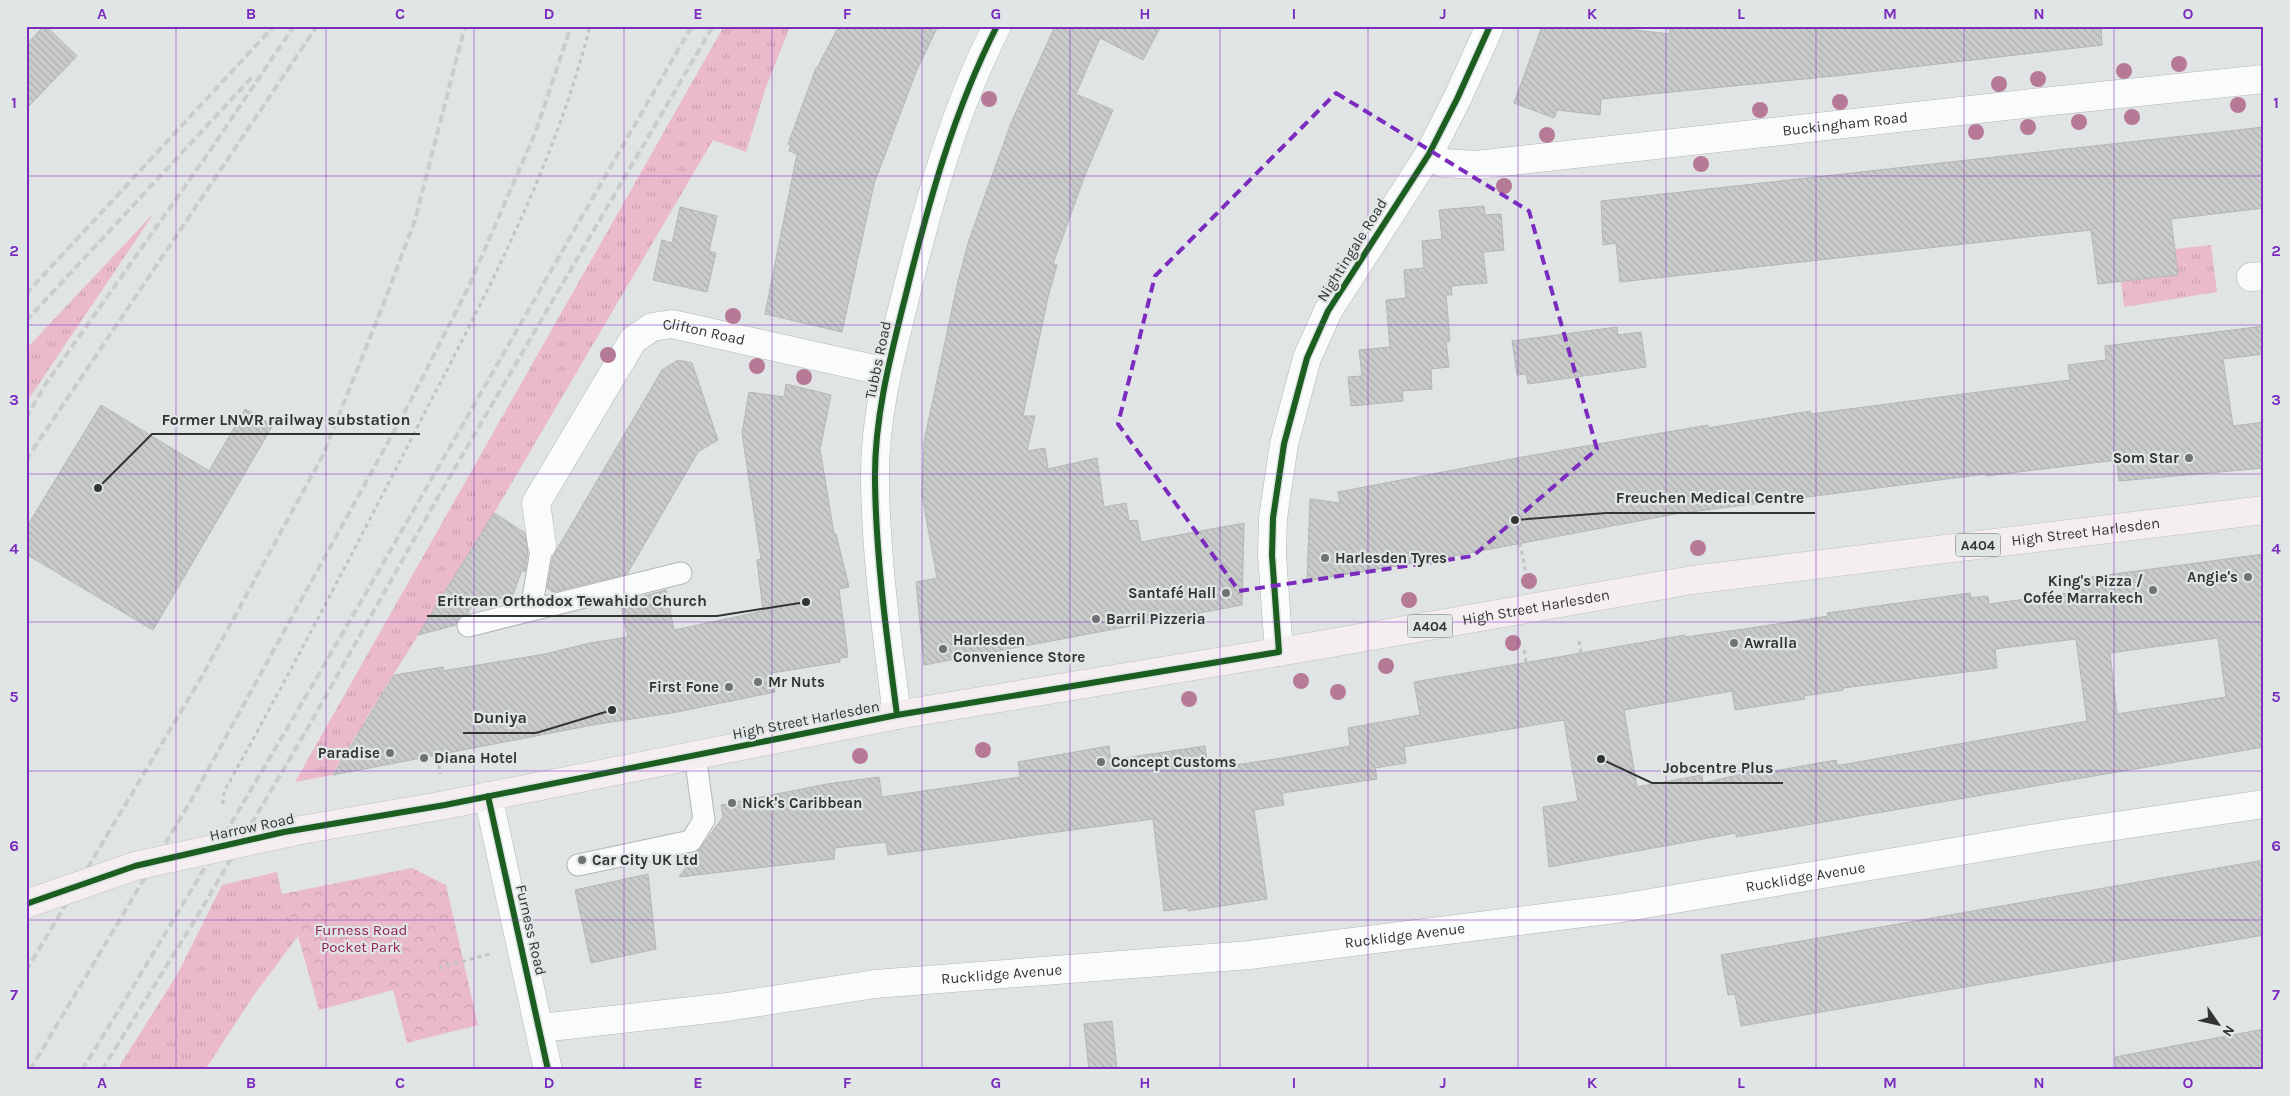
<svg xmlns="http://www.w3.org/2000/svg" width="2290" height="1096" font-family="Karla,sans-serif">
<style>
.grass{fill:url(#grass-tufts)}
.forest{fill:url(#forest-crowns)}
.building{fill:url(#building-back-hatch);stroke:#b4b6b7;fill-rule:evenodd}
.lines{fill:none;stroke-linecap:round;stroke-linejoin:round}
.service-casing{stroke:#b4b6b7;stroke-width:23}
.minor-casing{stroke:#b4b6b7;stroke-width:29}
.tertiary-casing{stroke:#b4b6b7;stroke-width:29}
.primary-casing{stroke:#c0c2c2;stroke-width:29}
.path{stroke:#c2c3c3;stroke-width:3;stroke-dasharray:4 4;stroke-linecap:butt}
.service{stroke:#fafbfb;stroke-width:21}
.minor{stroke:#fafbfb;stroke-width:28}
.tertiary{stroke:#fafbfb;stroke-width:28}
.primary{stroke:#f5eef1;stroke-width:28}
.rail{stroke:#cbcccc;stroke-width:4;stroke-dasharray:8 4;stroke-linecap:butt}
.primary-bridge-casing{stroke:#c0c2c2;stroke-width:29;stroke-linecap:butt}
.primary-bridge{stroke:#f5eef1;stroke-width:28}
.cycleway-casing{stroke:#e0e5e6;stroke-width:9}
.cycleway{stroke:#1b5e20;stroke-width:6}
.tree{fill:#b67996}
.marked{fill:none;stroke:#7b2cbf;stroke-width:4;stroke-dasharray:10 6;stroke-linejoin:round}
.grid{fill:none;stroke:#7b2cbf;stroke-width:1;stroke-opacity:0.55}
.poi-dot{fill:#707273;stroke:#e0e5e6;stroke-width:2}
.labels{text-anchor:middle;dominant-baseline:central;stroke-width:4.5;stroke-linejoin:round;paint-order:stroke}
.shield{fill:#e0e5e6;stroke:#676a6a;stroke-width:1}
.shield-label{font-size:14px;font-weight:bold;fill:#333535}
.street-label{font-size:15px;fill:#333535;stroke:#e0e5e6}
.poi-label{font-size:15px;font-weight:bold;fill:#333535;stroke:#e0e5e6;text-anchor:start}
.park-label{font-size:15px;fill:#932255;stroke:#e0e5e6}
.leader{fill:none;stroke:#333535;stroke-width:2}
.callout-dot{fill:#333535;stroke:#e0e5e6;stroke-width:2}
.callout-label{font-size:16px;text-anchor:middle;font-weight:bold;fill:#333535;stroke:#e0e5e6;stroke-width:4.5;stroke-linejoin:round;paint-order:stroke}
.neatline{fill:none;stroke:#7b2cbf;stroke-width:2}
.grid-label{font-size:16px;text-anchor:middle;font-weight:bold;fill:#7b2cbf}
</style>
<defs>
<pattern id="grass-tufts" width="24" height="20" patternUnits="userSpaceOnUse" patternTransform="scale(1.25)"><rect width="24" height="20" fill="#eabacb"/><path d="M3 7l-1-3M5 7V3M7 7l1-3M15 17l-1-3M17 17v-4M19 17l1-3" fill="none" stroke="#c9a0af"/></pattern>
<pattern id="forest-crowns" width="20" height="18" patternUnits="userSpaceOnUse" patternTransform="scale(1.25)"><rect width="20" height="18" fill="#eabacb"/><path d="M2 6a3 3 0 1 1 6 0M12 15a3 3 0 1 1 6 0" fill="none" stroke="#c9a0af"/></pattern>
<pattern id="building-back-hatch" width="6" height="6" patternUnits="userSpaceOnUse" patternTransform="scale(1.25)"><rect width="6" height="6" fill="#cacccc"/><path d="M-1 5l2 2M0 0l6 6M5-1l2 2" fill="none" stroke="#aeb0b0"/></pattern>
</defs>
<rect width="100%" height="100%" fill="#e1e4e5"/>
<path class="grass" d="M724,26H784L789,29L765,90L746,152L713,140L494,513L364,722L366,732L356,735L332,775L295,782Z
M154,213L26,403V349Z
M2211,245L2217,292L2124,307L2121,282L2178,275L2175,249Z
M277,872L282,894L298,936L254,995L205,1070H117L178,973L222,885Z"/>
<path class="forest" d="M412,868L446,885L478,1025L407,1043L393,990L319,1010L298,936L282,894Z"/>
<path class="building" d="M44,26H46L77,56L26,109V45Z
M839,26H938L916,72L874,184L842,332L765,314L797,154L789,151L791,145L788,144L816,68H817Z
M1055,26H1161L1143,60L1100,38L1076,94L1113,110L1085,175L1053,264L1057,265L1048,297L1023,416H1035L1027,451L1045,448L1048,469L1097,458L1104,507L1126,503L1129,521L1137,520L1141,542L1244,523L1242,605L924,665L916,582L937,578L922,495L924,442L957,285L969,240L1011,123Z
M1542,26H1598L1670,34L1669,26H2101L2102,45L1835,76L1601,99L1600,115L1557,110L1554,118L1514,103Z
M2264,127V208L2171,219L2178,275L2098,284L2091,230L1620,282L1616,243L1603,245L1601,201Z
M1484,206L1485,215L1501,214L1504,250L1483,252L1487,283L1451,286L1452,295H1446L1450,341L1446,342L1449,367L1431,369L1432,389L1402,391L1403,401L1351,406L1348,377L1362,376L1359,350L1390,347L1386,300L1406,298L1404,270L1424,268L1422,241L1442,239L1439,210Z
M680,207L717,216L709,251L716,253L707,292L653,280L662,240L672,243Z
M2264,326V354L2223,359L2233,426L2264,422V468L2119,481L2117,460L1986,476V474L1675,514L1438,559L1307,581L1310,499L1340,503L1338,492L1522,457L1708,425V428L1810,411L1811,414L2070,380L2068,365L2106,360L2105,346Z
M1617,327L1618,335L1641,332L1646,367L1528,384L1526,374L1517,375L1512,341Z
M678,360L692,363L718,440L698,452L627,574L553,592L547,588L553,556L662,370Z
M786,384L831,395L820,449L834,534H836L849,587L839,589L848,657L840,658V662L772,673L775,692L672,713L598,724L333,775L394,675L444,667L442,671L545,654L590,643L628,637L620,602L666,590L674,630L763,611L757,560L761,559L742,433L749,392L784,397Z
M101,405L209,471L245,409L273,425L153,630L26,554V528Z
M494,513L525,533L528,551L525,572L522,570L512,597L473,602L468,613L459,617L456,625L418,635Z
M2264,554V747L1736,837V833L1549,867L1543,807L1578,801L1564,720L1404,747L1406,763L1375,768L1377,779L1282,793L1284,805L1254,810L1267,899L1188,911V908L1164,911L1153,819L888,855L886,842L835,848L834,859L679,877L723,817L721,805L827,784L879,777L882,797L1020,777L1018,762L1109,746L1111,760L1205,746L1208,769L1282,758L1350,746L1348,728L1420,715L1414,682L1685,635V637L1744,629L1828,616L1827,613L1970,593L1971,598L1988,596L1989,604L2070,593L2069,580ZM2218,638L2226,697L2117,714L2110,653ZM2076,639L2087,721L1841,765H1837L1836,760L1752,775L1751,772L1703,783L1702,775L1637,787L1624,710L1732,691L1735,710L1805,699L1804,696L1843,690V688L1997,668L1995,649Z
M2264,860V935L1741,1026L1735,994L1728,995L1721,955Z
M648,874L656,949L591,963L575,890Z
M1112,1021L1117,1070H1089L1084,1024Z
M2264,1029V1070H2116L2115,1057Z"/>
<g class="lines">
<defs>
<path id="service" d="M531,610L542,545
M468,626L681,573
M578,865L691,841L704,820L695,755"/>
<g id="minor">
<path id="s1" d="M1429,154L1443,163L1476,165L2042,102L2264,79"/>
<path d="M2251,277L2264,276"/>
<path id="s2" d="M542,545L536,503L633,340L652,327L672,324L887,372"/>
<path d="M1279,652L1272,555L1273,518L1284,444L1307,358L1328,311L1429,154L1457,99L1490,26"/>
<path d="M897,715C887,638 876,559 875,481C874,419 890,358 905,298C928,205 953,112 997,26"/>
<path id="s3" d="M541,1028L727,1007L875,984L1250,955L1615,909L2055,835L2264,804"/>
</g>
<path id="tertiary" d="M488,796L548,1070"/>
<g id="primary">
<path id="s4" d="M301,830L445,805L897,715L1314,646L1692,580L2264,510"/>
</g>
</defs>
<use href="#service" class="service-casing"/>
<use href="#minor" class="minor-casing"/>
<use href="#tertiary" class="tertiary-casing"/>
<use href="#primary" class="primary-casing"/>
<path class="path" d="M1520,543L1526,574
M1579,641L1581,653
M1524,650L1526,662
M439,765L440,774
M223,804V797L226,788C294,666 359,541 423,416C488,291 555,164 590,26
M439,968L490,954"/>
<use href="#service" class="service"/>
<use href="#minor" class="minor"/>
<use href="#tertiary" class="tertiary"/>
<use href="#primary" class="primary"/>
<path class="rail" d="M26,294L274,26
M26,321L253,76
M26,418L45,385L205,158L294,26
M26,460L317,26
M26,971L201,678L323,455L385,300L415,220L465,26
M30,1070L193,797L410,402L468,288L536,131L571,26
M82,1070C294,727 490,374 692,26
M102,1070L198,915L306,731L438,497L713,26"/>
<defs>
<path id="primary-bridge" d="M26,904L135,866L301,830"/>
</defs>
<use href="#primary-bridge" class="primary-bridge-casing"/>
<use href="#primary-bridge" class="primary-bridge"/>
<defs>
<path id="cycleway" d="M897,715C887,638 876,559 875,481C874,419 890,358 905,298C928,205 953,112 997,26
M488,796L548,1070
M26,904L135,866L284,832L445,805L897,715L1279,652L1272,555L1273,518L1284,444L1307,358L1328,311L1429,154L1457,99L1490,26"/>
</defs>
<use href="#cycleway" class="cycleway-casing"/>
<use href="#cycleway" class="cycleway"/>
</g>
<g class="tree">
<circle cx="2179" cy="64" r="8"/>
<circle cx="2124" cy="71" r="8"/>
<circle cx="2038" cy="79" r="8"/>
<circle cx="1999" cy="84" r="8"/>
<circle cx="989" cy="99" r="8"/>
<circle cx="1840" cy="102" r="8"/>
<circle cx="2238" cy="105" r="8"/>
<circle cx="1760" cy="110" r="8"/>
<circle cx="2132" cy="117" r="8"/>
<circle cx="2079" cy="122" r="8"/>
<circle cx="2028" cy="127" r="8"/>
<circle cx="1976" cy="132" r="8"/>
<circle cx="1547" cy="135" r="8"/>
<circle cx="1701" cy="164" r="8"/>
<circle cx="1504" cy="186" r="8"/>
<circle cx="733" cy="316" r="8"/>
<circle cx="608" cy="355" r="8"/>
<circle cx="757" cy="366" r="8"/>
<circle cx="804" cy="377" r="8"/>
<circle cx="1698" cy="548" r="8"/>
<circle cx="1529" cy="581" r="8"/>
<circle cx="1409" cy="600" r="8"/>
<circle cx="1513" cy="643" r="8"/>
<circle cx="1386" cy="666" r="8"/>
<circle cx="1301" cy="681" r="8"/>
<circle cx="1338" cy="692" r="8"/>
<circle cx="1189" cy="699" r="8"/>
<circle cx="983" cy="750" r="8"/>
<circle cx="860" cy="756" r="8"/>
</g>
<path class="marked" d="M1336,93L1529,211L1597,449L1473,556L1239,591L1118,424L1155,276Z"/>
<path class="grid" d="M176,26V1070M326,26V1070M474,26V1070M624,26V1070M772,26V1070M922,26V1070M1070,26V1070M1220,26V1070M1368,26V1070M1518,26V1070M1666,26V1070M1816,26V1070M1964,26V1070M2114,26V1070M26,176H2264M26,325H2264M26,474H2264M26,622H2264M26,771H2264M26,920H2264"/>
<g class="poi-dot">
<circle cx="2189" cy="458" r="5"/>
<circle cx="1325" cy="558" r="5"/>
<circle cx="2248" cy="577" r="5"/>
<circle cx="2153" cy="590" r="5"/>
<circle cx="1226" cy="593" r="5"/>
<circle cx="1096" cy="619" r="5"/>
<circle cx="1734" cy="643" r="5"/>
<circle cx="943" cy="649" r="5"/>
<circle cx="758" cy="682" r="5"/>
<circle cx="729" cy="687" r="5"/>
<circle cx="390" cy="753" r="5"/>
<circle cx="424" cy="758" r="5"/>
<circle cx="1101" cy="762" r="5"/>
<circle cx="732" cy="803" r="5"/>
<circle cx="582" cy="860" r="5"/>
</g>
<g class="labels">
<g class="shield">
<rect x="1955.5" y="533.5" width="45" height="23" rx="4"/>
<rect x="1407.5" y="614.5" width="45" height="23" rx="4"/>
</g>
<g class="shield-label">
<text x="1978" y="545">A404</text>
<text x="1430" y="626">A404</text>
</g>
<g class="street-label">
<text stroke="none"><textPath href="#s1" startOffset="421">Buckingham Road</textPath></text>
<text transform="translate(1352 250) rotate(-58)">Nightingale Road</text>
<text stroke="none"><textPath href="#s2" startOffset="308">Clifton Road</textPath></text>
<text transform="translate(878 360) rotate(-78)">Tubbs Road</text>
<text stroke="none"><textPath href="#s4" startOffset="1810">High Street Harlesden</textPath></text>
<text stroke="none"><textPath href="#s4" startOffset="1255">High Street Harlesden</textPath></text>
<text transform="translate(806 720) rotate(-11)">High Street Harlesden</text>
<text transform="translate(252 827) rotate(-12)">Harrow Road</text>
<text stroke="none"><textPath href="#s3" startOffset="1274">Rucklidge Avenue</textPath></text>
<text transform="translate(531 930) rotate(77)">Furness Road</text>
<text stroke="none"><textPath href="#s3" startOffset="869">Rucklidge Avenue</textPath></text>
<text stroke="none"><textPath href="#s3" startOffset="464">Rucklidge Avenue</textPath></text>
</g>
<g class="poi-label">
<text x="2179" y="458" text-anchor="end">Som Star</text>
<text x="1335" y="558">Harlesden Tyres</text>
<text x="2238" y="577" text-anchor="end">Angie's</text>
<text x="2143" y="581" text-anchor="end">King's Pizza /<tspan x="2143" dy="17">Cofée Marrakech</tspan></text>
<text x="1216" y="593" text-anchor="end">Santafé Hall</text>
<text x="1106" y="619">Barril Pizzeria</text>
<text x="953" y="640">Harlesden<tspan x="953" dy="17">Convenience Store</tspan></text>
<text x="1744" y="643">Awralla</text>
<text x="768" y="682">Mr Nuts</text>
<text x="719" y="687" text-anchor="end">First Fone</text>
<text x="380" y="753" text-anchor="end">Paradise</text>
<text x="434" y="758">Diana Hotel</text>
<text x="1111" y="762">Concept Customs</text>
<text x="742" y="803">Nick's Caribbean</text>
<text x="592" y="860">Car City UK Ltd</text>
</g>
<g class="park-label">
<text x="361" y="930">Furness Road<tspan x="361" dy="17">Pocket Park</tspan></text>
</g>
</g>
<path class="leader" d="M98 488L152 434H420M1515 520L1606 513H1815M806 602L717 616H427M612 710L536 733H463M1601 759L1652 783H1783"/>
<g class="callout-dot">
<circle cx="98" cy="488" r="5"/>
<circle cx="1515" cy="520" r="5"/>
<circle cx="806" cy="602" r="5"/>
<circle cx="612" cy="710" r="5"/>
<circle cx="1601" cy="759" r="5"/>
</g>
<g class="callout-label">
<text x="286" y="425">Former LNWR railway substation</text>
<text x="1710" y="503">Freuchen Medical Centre</text>
<text x="572" y="606">Eritrean Orthodox Tewahido Church</text>
<text x="500" y="723">Duniya</text>
<text x="1718" y="773">Jobcentre Plus</text>
</g>
<rect width="2290" height="1096" fill="none" stroke="#e0e5e6" stroke-width="55"/>
<g transform="translate(2218 1024) rotate(124)" stroke="#e0e5e6" stroke-width="4" paint-order="stroke">
<path d="M0-4L9 19L0 12L-9 19Z" fill="#333535"/>
<text y="-8" font-size="14" font-weight="bold" text-anchor="middle" fill="#333535">N</text>
</g>
<rect x="28" y="28" width="2234" height="1040" class="neatline"/>
<g class="grid-label">
<text x="102" y="19">A</text>
<text x="251" y="19">B</text>
<text x="400" y="19">C</text>
<text x="549" y="19">D</text>
<text x="698" y="19">E</text>
<text x="847" y="19">F</text>
<text x="996" y="19">G</text>
<text x="1145" y="19">H</text>
<text x="1294" y="19">I</text>
<text x="1443" y="19">J</text>
<text x="1592" y="19">K</text>
<text x="1741" y="19">L</text>
<text x="1890" y="19">M</text>
<text x="2039" y="19">N</text>
<text x="2188" y="19">O</text>
<text x="14" y="108">1</text>
<text x="2276" y="108">1</text>
<text x="14" y="256">2</text>
<text x="2276" y="256">2</text>
<text x="14" y="405">3</text>
<text x="2276" y="405">3</text>
<text x="14" y="554">4</text>
<text x="2276" y="554">4</text>
<text x="14" y="702">5</text>
<text x="2276" y="702">5</text>
<text x="14" y="851">6</text>
<text x="2276" y="851">6</text>
<text x="14" y="1000">7</text>
<text x="2276" y="1000">7</text>
<text x="102" y="1088">A</text>
<text x="251" y="1088">B</text>
<text x="400" y="1088">C</text>
<text x="549" y="1088">D</text>
<text x="698" y="1088">E</text>
<text x="847" y="1088">F</text>
<text x="996" y="1088">G</text>
<text x="1145" y="1088">H</text>
<text x="1294" y="1088">I</text>
<text x="1443" y="1088">J</text>
<text x="1592" y="1088">K</text>
<text x="1741" y="1088">L</text>
<text x="1890" y="1088">M</text>
<text x="2039" y="1088">N</text>
<text x="2188" y="1088">O</text>
</g>
</svg>
